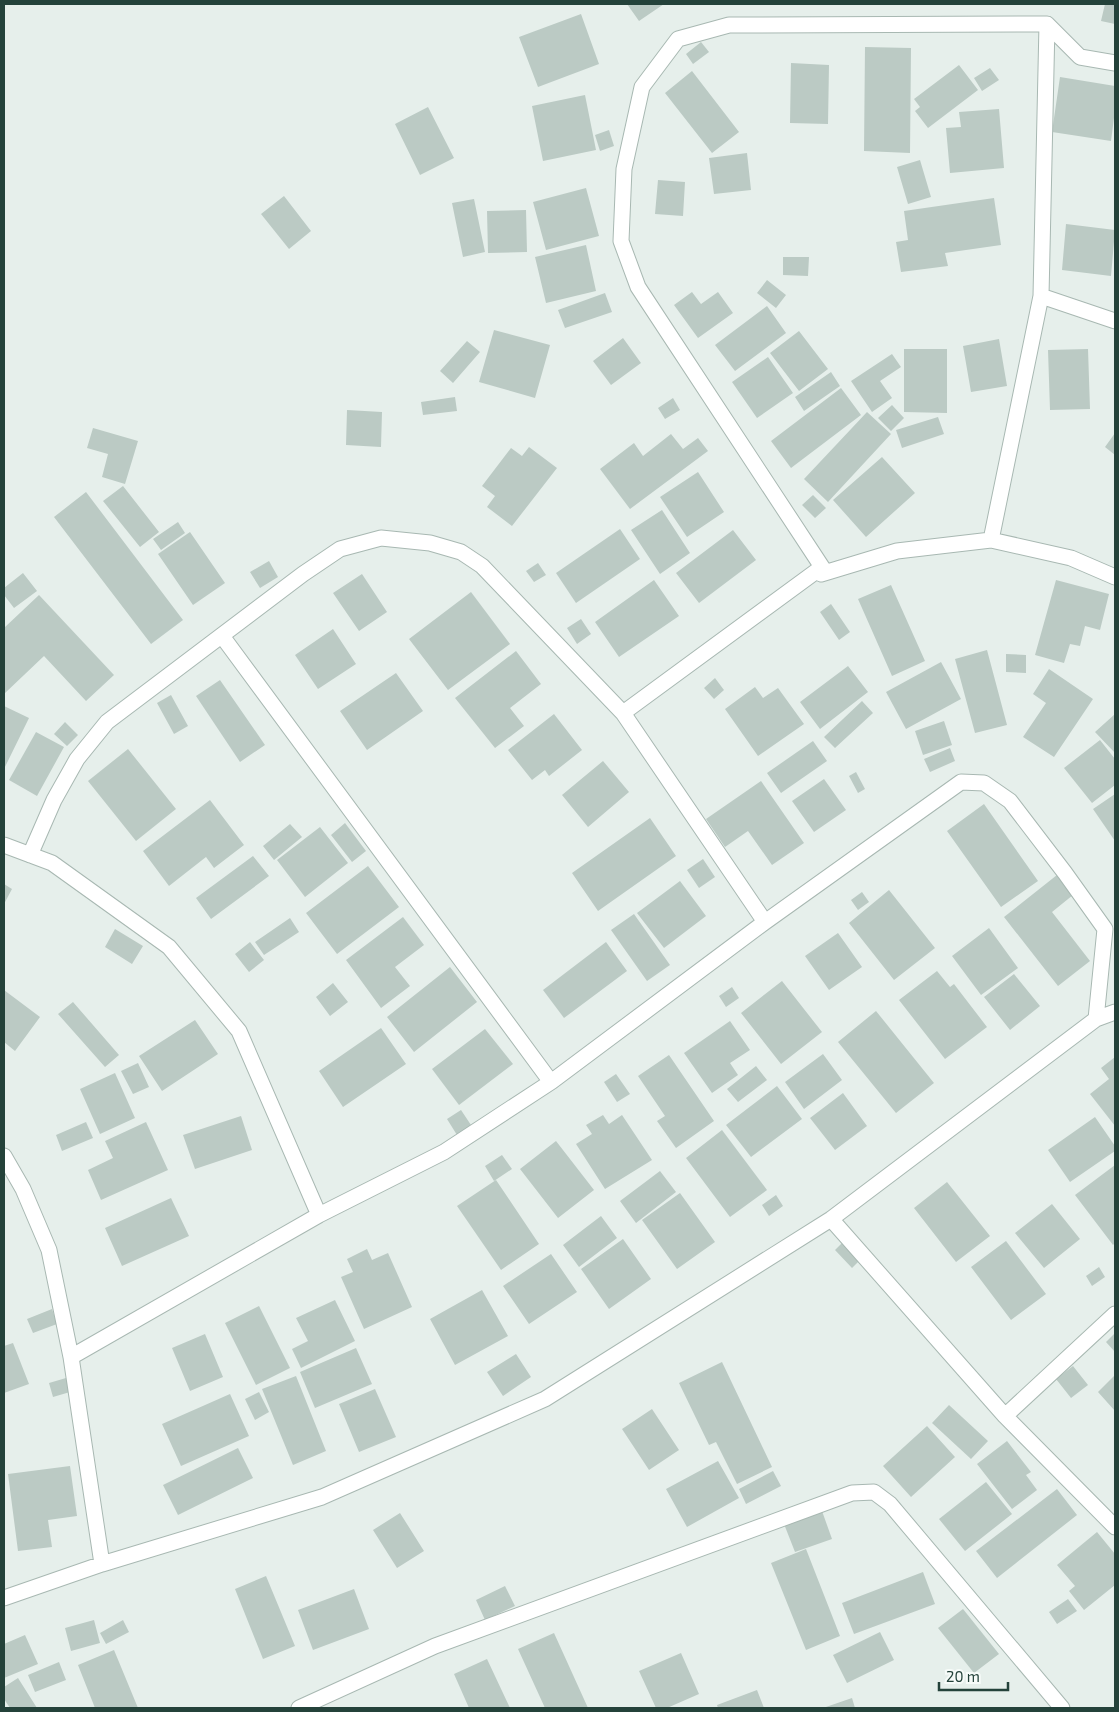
<svg xmlns="http://www.w3.org/2000/svg" width="1119" height="1712" font-family="'Exo 2',sans-serif">
<style>
.building{fill:#bbcac4}
.lines{fill:none;stroke-linecap:round;stroke-linejoin:round}
.minor-casing{stroke:#a8b8b2;stroke-width:17}
.minor{stroke:#fff;stroke-width:15}
</style>
<rect width="100%" height="100%" fill="#e6efeb"/>
<path class="building" d="M627,4H664L639,21Z
M1105,4H1115V24L1101,21Z
M581,14L599,64L538,87L519,37Z
M701,42L709,52L693,64L686,54Z
M865,47L911,48L910,153L864,151Z
M791,63L829,65L828,124L790,123Z
M959,65L978,90L928,128L915,111L920,107L914,99Z
M990,68L999,80L982,91L974,78Z
M692,71L739,132L712,153L665,93Z
M1060,77L1115,86V110L1111,141L1052,132Z
M585,95L596,150L543,161L532,106Z
M428,107L454,158L420,175L395,124Z
M999,109L1004,168L950,173L946,128L961,127L959,112Z
M609,130L614,146L600,151L595,135Z
M747,153L751,190L714,194L709,158Z
M920,160L931,197L908,204L897,167Z
M658,180L685,182L683,216L655,214Z
M586,188L599,236L546,250L533,202Z
M284,196L311,231L289,249L261,214Z
M994,198L1001,245L945,253L948,266L901,272L896,242L908,240L904,211Z
M474,199L485,252L463,257L452,203Z
M526,210L527,252L488,253L487,211Z
M1066,224L1115,230L1111,276L1062,270Z
M586,245L596,291L546,303L535,257Z
M783,257H809L808,276L783,275Z
M767,280L786,295L776,308L757,293Z
M692,292L701,304L718,292L733,313L698,338L674,305Z
M605,293L612,312L565,328L558,310Z
M767,306L786,333L735,371L715,345Z
M494,330L550,345L535,398L479,382Z
M799,331L828,369L799,391L770,353Z
M623,338L641,363L611,385L593,361Z
M999,339L1007,386L971,392L963,346Z
M467,341L480,352L453,383L440,371Z
M904,349H947V413L904,412Z
M1088,349L1090,409L1050,410L1048,350Z
M892,354L901,367L880,381L892,398L872,412L851,381Z
M768,357L793,393L757,418L732,382Z
M831,372L840,386L804,411L795,397Z
M841,388L861,415L791,468L771,441Z
M455,397L457,411L423,415L421,402Z
M673,398L680,410L665,419L658,408Z
M892,405L904,418L891,431L878,418Z
M347,410L382,412L381,447L346,445Z
M867,412L891,434L828,502L804,479Z
M938,417L944,434L902,448L896,430Z
M93,428L138,441L125,484L102,477L108,454L87,448Z
M1115,433V455L1105,447Z
M671,434L683,449L698,438L708,451L630,509L600,469L634,443L643,456Z
M529,447L557,468L512,526L487,507L495,496L482,486L511,448L522,456Z
M882,457L915,493L866,537L833,500Z
M698,472L724,512L687,537L660,497Z
M123,486L159,532L140,547L103,501Z
M86,492L183,620L151,644L54,517Z
M813,495L826,508L815,518L802,505Z
M662,510L690,553L660,574L631,530Z
M178,522L185,533L161,550L153,539Z
M620,529L640,559L576,603L556,573Z
M733,530L756,560L699,603L676,573Z
M190,532L225,583L193,605L158,554Z
M269,561L278,577L260,588L250,572Z
M538,563L546,575L534,582L526,571Z
M23,573L37,591L14,608L4,595V588Z
M362,574L387,612L359,631L333,593Z
M654,580L679,616L619,657L595,622Z
M1056,580L1109,594L1100,630L1085,626L1080,646L1070,644L1064,663L1035,655Z
M891,585L925,661L892,676L858,599Z
M471,592L510,644L448,690L409,639Z
M39,595L114,675L86,701L44,656L4,694V628Z
M831,604L850,632L839,640L820,612Z
M581,619L591,634L577,644L567,628Z
M333,629L356,664L318,689L295,655Z
M987,650L1007,725L975,733L955,659Z
M516,651L541,684L510,708L524,726L495,748L455,698Z
M1006,654L1026,655V673L1006,672Z
M941,662L961,699L906,729L886,692Z
M848,666L868,692L820,729L800,702Z
M1049,669L1093,699L1054,757L1023,737L1046,703L1033,694Z
M396,673L423,711L367,750L340,711Z
M715,678L724,690L714,699L704,688Z
M220,680L265,745L240,762L196,696Z
M755,687L763,698L778,688L804,724L758,756L725,709Z
M171,695L188,726L174,734L157,703Z
M862,701L873,713L835,748L824,737Z
M4,706L29,718L4,769Z
M554,714L582,750L549,776L545,770L532,780L508,750Z
M1115,714V753L1095,732Z
M944,721L952,745L923,755L915,731Z
M65,722L78,735L67,746L54,734Z
M36,732L64,747L37,796L9,780Z
M1100,740L1115,759V785L1092,803L1064,768Z
M813,741L827,761L781,793L767,773Z
M950,748L955,761L930,772L924,759Z
M128,749L176,809L136,841L88,781Z
M603,761L629,792L588,827L562,795Z
M856,772L865,789L858,793L849,776Z
M824,779L846,810L814,832L792,801Z
M761,781L804,843L772,865L748,831L725,847L706,819Z
M1115,794V841L1093,809Z
M210,800L244,845L214,868L206,857L169,886L143,851Z
M984,804L1038,881L1001,907L947,831Z
M650,818L676,856L598,911L572,873Z
M345,823L366,851L352,862L331,835Z
M290,824L302,837L274,860L263,846Z
M320,827L348,863L305,897L277,860Z
M253,856L269,876L211,919L196,898Z
M703,859L715,877L699,888L687,870Z
M368,866L399,907L337,954L306,913Z
M1057,875L1073,895L1052,912L1090,961L1058,986L1004,917Z
M680,881L706,916L664,948L637,913Z
M4,884L12,889L4,904Z
M889,890L935,948L894,980L849,923Z
M862,892L869,902L858,910L851,900Z
M634,914L670,965L647,981L611,930Z
M403,917L424,945L395,967L410,986L381,1008L346,960Z
M290,918L299,932L264,955L255,942Z
M989,928L1018,968L981,995L952,956Z
M115,929L143,946L132,964L105,947Z
M838,933L862,967L829,990L805,956Z
M250,942L264,960L249,972L235,954Z
M606,942L627,971L564,1018L543,990Z
M450,967L477,1002L414,1052L387,1017Z
M937,971L950,987L954,984L987,1027L945,1059L899,1000Z
M1014,974L1040,1006L1010,1030L984,997Z
M782,981L822,1032L781,1064L741,1013Z
M333,983L348,1002L330,1016L316,997Z
M732,987L739,998L726,1007L719,996Z
M4,990L40,1017L15,1051L4,1042Z
M73,1002L119,1055L105,1067L58,1014Z
M876,1011L934,1083L896,1113L838,1042Z
M195,1020L218,1054L162,1091L139,1056Z
M730,1021L750,1050L730,1063L738,1075L712,1093L684,1053Z
M381,1028L406,1064L343,1107L319,1071Z
M485,1029L513,1064L459,1105L432,1069Z
M823,1054L842,1080L804,1109L785,1082Z
M669,1055L714,1121L676,1148L657,1121L665,1116L638,1076Z
M1115,1057V1126L1090,1094L1109,1079L1101,1068Z
M138,1063L149,1087L133,1094L121,1071Z
M756,1066L767,1080L738,1102L727,1089Z
M115,1073L135,1118L100,1134L80,1089Z
M616,1074L630,1094L617,1102L604,1082Z
M777,1086L802,1119L751,1157L726,1125Z
M843,1093L867,1126L835,1150L810,1118Z
M461,1110L471,1125L457,1135L447,1119Z
M603,1115L609,1124L622,1115L652,1160L605,1189L576,1144L592,1134L586,1125Z
M241,1116L252,1150L195,1169L183,1135Z
M1095,1117L1115,1146V1151L1070,1182L1048,1150Z
M86,1122L93,1138L62,1151L56,1135Z
M146,1122L168,1170L101,1200L88,1170L113,1158L105,1141Z
M722,1130L767,1190L730,1217L686,1158Z
M556,1141L594,1190L558,1218L520,1169Z
M502,1155L512,1169L494,1181L485,1166Z
M1115,1165V1243L1113,1245L1075,1195Z
M660,1171L676,1192L636,1223L620,1201Z
M496,1180L539,1244L501,1270L457,1206Z
M947,1182L990,1236L956,1262L914,1208Z
M680,1193L715,1242L677,1269L642,1220Z
M776,1195L783,1206L769,1216L762,1205Z
M171,1198L189,1236L122,1266L105,1228Z
M1052,1204L1080,1239L1044,1268L1015,1233Z
M601,1216L617,1238L579,1267L563,1245Z
M623,1239L651,1279L609,1309L581,1269Z
M844,1241L861,1259L852,1268L835,1250Z
M1006,1241L1046,1294L1011,1320L971,1267Z
M367,1249L372,1260L388,1253L412,1307L364,1329L341,1277L353,1272L347,1259Z
M551,1254L577,1292L529,1324L503,1286Z
M1099,1267L1105,1277L1092,1286L1086,1276Z
M482,1290L508,1336L455,1365L430,1319Z
M335,1300L355,1341L301,1368L292,1349L308,1341L296,1318Z
M259,1306L290,1368L256,1385L225,1323Z
M52,1309L57,1324L33,1333L27,1319Z
M1115,1333V1352L1106,1342Z
M205,1334L223,1377L190,1391L172,1348Z
M13,1343L29,1384L4,1393V1346Z
M356,1348L372,1384L315,1408L300,1372Z
M516,1354L531,1377L503,1396L487,1372Z
M722,1362L772,1467L737,1484L716,1442L709,1445L679,1383Z
M1073,1366L1088,1385L1071,1398L1056,1379Z
M1115,1375V1411L1098,1392Z
M296,1376L326,1451L293,1465L262,1389Z
M66,1378L70,1392L53,1397L49,1383Z
M375,1389L396,1437L359,1452L339,1404Z
M259,1392L269,1412L255,1420L245,1399Z
M230,1394L249,1436L181,1466L162,1424Z
M949,1405L988,1441L971,1459L932,1423Z
M652,1409L679,1450L649,1470L622,1429Z
M927,1426L955,1457L911,1497L883,1466Z
M1007,1441L1031,1472L1026,1475L1037,1490L1012,1509L977,1464Z
M238,1448L253,1478L178,1515L163,1485Z
M718,1461L739,1498L687,1527L666,1489Z
M70,1466L77,1516L48,1520L52,1547L18,1551L8,1474Z
M773,1471L781,1486L746,1504L739,1489Z
M986,1482L1012,1514L965,1551L939,1519Z
M1057,1489L1077,1515L997,1578L976,1551Z
M822,1511L832,1539L795,1552L784,1524Z
M400,1513L424,1551L397,1568L373,1530Z
M1097,1532L1115,1554V1585L1084,1610L1069,1591L1075,1586L1057,1565Z
M806,1549L840,1636L806,1650L771,1563Z
M923,1572L935,1604L854,1634L842,1603Z
M266,1576L295,1646L263,1659L235,1589Z
M505,1586L515,1606L485,1620L476,1600Z
M354,1589L369,1629L313,1650L298,1610Z
M1068,1599L1077,1611L1057,1624L1049,1612Z
M963,1609L999,1654L974,1673L938,1628Z
M94,1620L100,1643L71,1651L65,1628Z
M123,1620L129,1632L106,1644L100,1633Z
M880,1632L894,1660L847,1683L833,1655Z
M554,1633L588,1708H545L518,1649Z
M25,1635L38,1664L4,1678V1644Z
M114,1650L138,1708H95L78,1665Z
M681,1653L699,1694L667,1708H656L639,1671Z
M487,1659L510,1708H469L454,1674Z
M59,1662L66,1680L35,1692L28,1675Z
M18,1678L37,1708H10L4,1699V1687Z
M757,1690L764,1708H718L717,1705Z
M852,1698L855,1708H823Z"/>
<g class="lines">
<defs>
<path id="minor" d="M1041,296L1047,24
M991,540L1071,558L1115,577
M822,567L821,574L897,551L991,540L1041,296L1115,321
M222,636L551,1082
M623,713L822,567L638,287L621,241L624,169L642,87L678,39L729,25L1047,24L1080,57L1115,63
M4,845L52,863L169,947L239,1031L319,1215
M30,855L54,800L77,759L107,722L303,574L340,549L381,538L430,543L461,552L482,566L623,713L765,922
M1096,1019L1115,1012
M4,1156L23,1189L49,1250L71,1357L102,1564
M831,1219L1005,1416L1115,1527
M1005,1416L1115,1314
M4,1598L102,1564L322,1497L545,1399L831,1219L1096,1019L1105,929L1065,873L1010,801L984,783L961,782L765,922L551,1082L444,1152L319,1215L71,1357
M299,1708L435,1646L852,1493L874,1492L890,1504L1062,1708"/>
</defs>
<use href="#minor" class="minor-casing"/>
<use href="#minor" class="minor"/>
</g>
<rect width="1119" height="1712" fill="none" stroke="#24423a" stroke-width="10"/>
<path d="M939 1682v8h69v-8" fill="none" stroke="#24423a" stroke-width="2.5"/>
<text x="946" y="1682" font-size="15" fill="#24423a" stroke="#f7fbf9" stroke-width="4" paint-order="stroke">20 m</text>
</svg>
